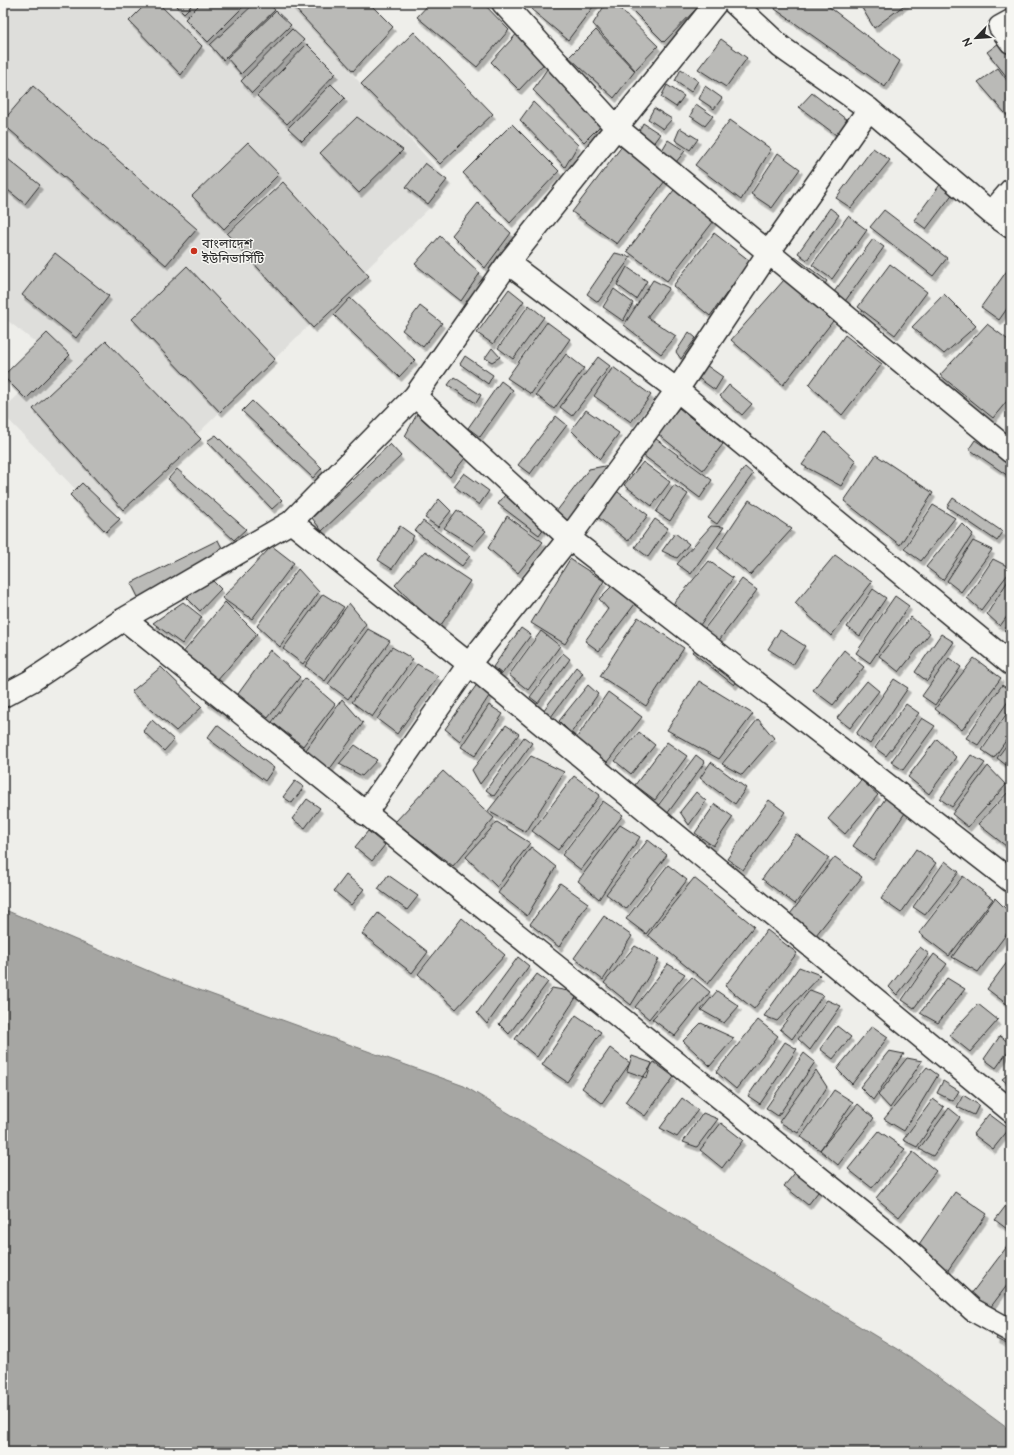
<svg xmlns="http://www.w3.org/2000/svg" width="1014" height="1455" font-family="'Architects Daughter','Noto Sans Bengali',sans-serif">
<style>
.built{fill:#dededb}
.water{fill:#a6a6a3;stroke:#757573}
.building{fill:#babab7;stroke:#2b2b2b;filter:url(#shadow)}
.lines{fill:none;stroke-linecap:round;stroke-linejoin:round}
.minor-casing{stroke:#2b2b2b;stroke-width:25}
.minor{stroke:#f6f6f2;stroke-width:22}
.poi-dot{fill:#c8321e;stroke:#f6f6f2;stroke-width:1.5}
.labels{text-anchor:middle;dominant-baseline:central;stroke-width:3;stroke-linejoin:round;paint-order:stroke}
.poi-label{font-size:13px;fill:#2b2b2b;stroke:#f6f6f2;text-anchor:start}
</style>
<defs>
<filter id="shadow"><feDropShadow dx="2.5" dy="4.5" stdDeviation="0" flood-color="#0004"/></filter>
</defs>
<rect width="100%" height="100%" fill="#eeeeea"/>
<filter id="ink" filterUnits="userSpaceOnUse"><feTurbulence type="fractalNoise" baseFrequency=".025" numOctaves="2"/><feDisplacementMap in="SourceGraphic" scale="8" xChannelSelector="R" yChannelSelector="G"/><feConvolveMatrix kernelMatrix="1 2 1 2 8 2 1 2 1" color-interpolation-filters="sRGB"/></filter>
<g filter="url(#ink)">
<path class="built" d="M3,3H289L452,186L107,522L3,414V409L57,359L3,317Z"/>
<path class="water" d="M3,909L158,975L464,1086L915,1360L1011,1431V1452H3Z"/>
<path class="building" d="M147,3H158L202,46L181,75L129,21Z
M174,3H194L184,13Z
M201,3H247L208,42L185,19Z
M255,3H268L275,10L223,60L210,45Z
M290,3H369L393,27L353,71Z
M430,3H483L509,30L477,67L417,17Z
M538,3H596L568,40L532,10Z
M606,3H614L658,46L635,70L593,24Z
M625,3H702L664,42Z
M777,3H824L900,61L885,87L775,9Z
M859,3H907L874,28Z
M276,11L291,25L241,74L227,58Z
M532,17L554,53L519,90L491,62Z
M292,29L304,40L252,93L241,81Z
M596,30L635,71L614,98L569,57Z
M414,32L493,114L440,164L361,84Z
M721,39L747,58L726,87L698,69Z
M1003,40L1011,50V82L987,52Z
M307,44L336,73L287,124L257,96Z
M998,68L1011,86V120L978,82Z
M547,69L603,123L584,142L533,90Z
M681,69L698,81L691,92L675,81Z
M331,84L345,98L302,141L288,128Z
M667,85L684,96L676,107L661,97Z
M33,86L197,229L166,265L3,124V121Z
M705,86L722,98L714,109L699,99Z
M812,93L851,123L840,138L799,107Z
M533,102L578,145L565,167L520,120Z
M696,104L713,116L705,126L690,116Z
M654,108L672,119L663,129L648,119Z
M357,117L403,150L359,193L320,153Z
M730,120L771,149L741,200L695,165Z
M643,123L660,134L652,145L637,135Z
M512,124L559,171L510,223L463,173Z
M680,128L698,139L690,150L675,140Z
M668,140L685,151L676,162L661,152Z
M626,141L668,177L617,244L572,212Z
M248,142L279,174L224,229L192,196Z
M873,148L890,160L851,208L836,198Z
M778,153L800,169L772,208L751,194Z
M3,155L40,185L25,204L3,186Z
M425,163L447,180L428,204L406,187Z
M283,182L369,276L313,328L227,234Z
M942,182L954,192L926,229L914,220Z
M674,190L717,217L667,281L627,251Z
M478,203L511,233L485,268L452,235Z
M830,208L839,215L807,260L798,253Z
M884,210L947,258L933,276L870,227Z
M848,216L867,230L832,279L812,265Z
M714,233L750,261L710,316L673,286Z
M440,236L480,273L461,301L415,264Z
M873,239L884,247L843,304L831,296Z
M55,253L109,296L76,338L22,295Z
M615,253L631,257L598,302L587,294Z
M795,257L827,281L821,290L789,265Z
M890,264L927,292L895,335L858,307Z
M1011,265V303L999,320L981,307Z
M187,266L275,359L220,412L132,319Z
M627,267L647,281L636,299L617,285Z
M653,280L669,288L647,317L676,336L661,354L624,325Z
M784,280L833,321L783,385L731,340Z
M509,289L524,301L493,344L477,333Z
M614,289L633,303L623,321L603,307Z
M944,294L976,326L944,354L912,327Z
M350,298L415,360L399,377L334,315Z
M529,305L544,317L513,359L498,348Z
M420,306L442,323L423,347L402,330Z
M547,322L570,339L531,394L507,378Z
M987,324L1011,342V396L993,418L940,375Z
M689,332L696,338L681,359L676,352Z
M47,333L70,355L26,399L3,376Z
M845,335L882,364L842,415L809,385Z
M106,341L201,439L123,510L33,409Z
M492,348L500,357L492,362L485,358Z
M566,354L584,368L554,409L536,395Z
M465,356L493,375L488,384L460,364Z
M598,357L610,366L572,416L560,407Z
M703,363L723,377L715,390L694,375Z
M613,367L651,395L631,422L594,396Z
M454,377L481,395L476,403L448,385Z
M501,381L513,390L480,437L468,428Z
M729,385L752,404L742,415L720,396Z
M252,401L322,468L313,478L242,411Z
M679,408L723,444L703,470L658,434Z
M586,410L619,433L600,459L571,430Z
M417,414L465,458L450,477L405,436Z
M556,416L567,425L530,474L518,465Z
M825,432L856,461L841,486L802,465Z
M216,435L282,500L272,509L207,441Z
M652,436L712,480L700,498L640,453Z
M975,440L1011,465V478L969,449Z
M390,444L401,456L322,531L312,518Z
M876,455L933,493L900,545L844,501Z
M643,462L670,482L652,506L624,485Z
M610,465L569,522L556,512L589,469Z
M745,467L753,474L717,524L708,518Z
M177,469L246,529L234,540L168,479Z
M464,473L489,491L479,505L454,486Z
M82,483L120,519L106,532L70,495Z
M674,485L688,494L670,521L656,512Z
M614,489L648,515L628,541L594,514Z
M508,491L549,521L539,535L498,504Z
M953,498L1003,532L997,541L947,507Z
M439,499L451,511L438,527L425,518Z
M749,500L792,529L750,575L717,548Z
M933,505L955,518L921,561L904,549Z
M457,510L486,531L473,546L444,528Z
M507,516L543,542L518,573L488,548Z
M655,519L668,528L648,557L635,547Z
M423,521L470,556L462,566L415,531Z
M962,523L973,534L943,580L926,567Z
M400,526L414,536L392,569L378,560Z
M711,526L724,527L691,574L677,564Z
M675,533L689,544L677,558L662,551Z
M218,540L231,566L144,609L131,583Z
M973,541L992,550L961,592L947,581Z
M272,546L294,563L252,619L222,598Z
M425,551L470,581L439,628L395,585Z
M835,555L872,582L831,636L795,603Z
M570,559L604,581L565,644L531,623Z
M993,559L1011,568V570L981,610L967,598Z
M709,561L733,578L700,625L673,604Z
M298,569L319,592L280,647L257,626Z
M1011,576V611L1000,626L987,614Z
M209,577L221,589L200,611L187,598Z
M742,579L757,590L717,643L702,632Z
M614,584L635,604L599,651L585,641L608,609L599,599Z
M873,589L886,598L860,636L847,627Z
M323,594L344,607L303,664L283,649Z
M895,596L909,606L870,663L856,653Z
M183,602L202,617L182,644L153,623Z
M225,602L257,634L217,681L182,654Z
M349,603L366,624L325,681L305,666Z
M638,617L684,648L646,706L600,676Z
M911,617L930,633L899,672L879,656Z
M1011,621V636L1004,630Z
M521,628L531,635L502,674L493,667Z
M368,629L390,641L348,699L328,684Z
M780,630L805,646L793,665L768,649Z
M541,631L560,646L528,690L509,675Z
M941,634L954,642L927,681L915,672Z
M698,644L741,676L734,685L692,652Z
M392,647L413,659L372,717L352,702Z
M270,650L300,677L268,718L238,694Z
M844,650L864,667L833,705L813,690Z
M563,653L570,659L538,703L530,697Z
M949,658L961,667L935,705L922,696Z
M974,658L1001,678L962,730L935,709Z
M417,664L438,676L397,734L377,719Z
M161,667L202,707L176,731L131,692Z
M576,667L583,673L551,717L543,711Z
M305,678L335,704L303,746L272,722Z
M894,679L908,688L870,744L856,734Z
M699,681L753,714L719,759L667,730Z
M867,681L879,691L850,728L837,718Z
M478,683L491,693L460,741L445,729Z
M588,685L598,694L571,733L559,721Z
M1002,685L1011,691V697L978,745L966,738Z
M608,692L642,717L607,762L575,740Z
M211,694L232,710L227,717L206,702Z
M342,699L363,723L324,777L301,757Z
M906,704L919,713L886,756L875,748Z
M489,705L503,714L475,756L461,747Z
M1011,707V733L994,758L982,750Z
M922,718L935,726L903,770L891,762Z
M758,719L774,738L742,775L722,764Z
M152,720L174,740L164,751L143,731Z
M217,725L274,768L265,781L207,738Z
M506,725L519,734L480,784L472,770Z
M639,732L655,745L631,774L615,761Z
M524,737L532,743L494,796L486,790Z
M937,739L956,757L929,794L908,777Z
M1011,739V769L997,758Z
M667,742L687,756L655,800L635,785Z
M355,745L377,760L362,776L339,764Z
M696,755L705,762L667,814L657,807Z
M971,755L985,763L952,807L940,799Z
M531,756L564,772L526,832L488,811Z
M711,762L746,788L735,804L700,778Z
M988,766L1006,785L968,827L952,814Z
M443,771L494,818L453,866L395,822Z
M574,776L600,795L558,850L532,831Z
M861,780L878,795L845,834L828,819Z
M295,781L304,787L292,803L283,797Z
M1011,789V850L978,824Z
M696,792L706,801L689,825L680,812Z
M887,796L907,810L873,860L853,846Z
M307,799L320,808L305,828L292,819Z
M769,800L785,812L743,870L727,859Z
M603,801L623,815L581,870L562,855Z
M715,804L733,817L713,846L695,833Z
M497,822L530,843L497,887L466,857Z
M620,825L640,837L599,899L578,881Z
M368,831L385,845L372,861L355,847Z
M796,834L829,858L795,904L762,879Z
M648,840L667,855L626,909L606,894Z
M531,847L556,867L527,916L498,893Z
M916,849L936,863L901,913L881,899Z
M835,857L862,877L816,935L790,914Z
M945,861L959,872L925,915L913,907Z
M668,865L687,880L646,934L626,919Z
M346,875L364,889L351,905L334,891Z
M388,875L418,896L407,910L378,889Z
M963,876L993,899L949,956L919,933Z
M694,878L754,926L708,984L648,935Z
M560,883L588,903L559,947L530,924Z
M995,898L1011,914V928L978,972L952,957Z
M378,913L428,952L412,973L362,934Z
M604,916L632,936L603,980L574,958Z
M462,918L505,955L456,1009L418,974Z
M767,930L797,953L754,1009L725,986Z
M635,946L659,959L631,1005L604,983Z
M920,947L929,954L897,995L889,987Z
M934,954L947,964L914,1008L902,1000Z
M518,957L529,966L487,1024L477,1013Z
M1011,957V1002L1008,1005L987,989Z
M668,964L685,974L649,1019L635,1007Z
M799,967L820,975L777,1021L764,1016Z
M537,974L548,982L509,1034L499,1024Z
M692,977L710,992L675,1036L652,1019Z
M947,978L965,989L938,1023L920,1013Z
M552,988L579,993L537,1057L515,1039Z
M810,990L823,995L792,1039L780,1029Z
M717,991L739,1006L724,1023L701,1010Z
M827,1000L841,1006L810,1050L798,1039Z
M978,1004L998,1020L970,1052L949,1035Z
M576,1015L601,1032L567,1082L542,1065Z
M758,1020L778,1036L736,1089L716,1072Z
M701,1023L734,1038L710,1066L683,1041Z
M837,1026L851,1037L833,1059L820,1049Z
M872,1026L888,1037L852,1084L837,1069Z
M1000,1036L1011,1044V1047L996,1068L984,1059Z
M785,1042L797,1049L760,1104L748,1096Z
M610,1048L630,1063L602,1103L582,1088Z
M889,1051L904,1054L873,1100L860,1087Z
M804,1053L815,1062L778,1116L766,1108Z
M632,1056L652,1063L647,1078L627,1071Z
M907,1058L922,1061L890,1108L878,1095Z
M654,1062L674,1077L645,1116L625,1102Z
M927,1067L938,1075L904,1131L884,1119Z
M816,1070L827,1087L798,1133L779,1122Z
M1011,1072V1087L1002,1079Z
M943,1081L959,1091L953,1101L937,1093Z
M834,1090L853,1102L820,1150L801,1137Z
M963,1095L979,1105L974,1115L957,1107Z
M682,1098L698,1110L677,1137L660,1128Z
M933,1099L944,1107L917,1147L903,1140Z
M858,1104L874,1118L838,1165L820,1150Z
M949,1108L960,1117L933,1156L919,1149Z
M703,1113L718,1119L697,1147L683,1142Z
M989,1114L1009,1129L993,1149L973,1134Z
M721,1123L743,1140L722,1168L700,1150Z
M879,1131L905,1149L872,1188L848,1169Z
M913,1152L936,1171L899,1217L876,1198Z
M799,1168L822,1187L808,1205L784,1186Z
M955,1192L987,1214L946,1273L915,1250Z
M1011,1199V1232L995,1220Z
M1009,1244L1011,1245V1280L987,1312L968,1298Z
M1002,1326L1011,1332V1346L996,1339Z"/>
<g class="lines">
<defs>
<path id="minor" d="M503,3L616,127L1011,452
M716,3L508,263L415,396L291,522L124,619L897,1240L973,1310L1011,1331
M734,3L781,47L869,109L991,213L1011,227
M1011,21L1000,27L1011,42
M991,213L1011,190
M508,263L677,390L1011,664
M415,396L569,538L1011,881
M291,522L469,664L1011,1111
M3,696L31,681L124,619
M365,814L469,664L569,538L677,390L769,252L869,109"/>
</defs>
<use href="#minor" class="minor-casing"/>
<use href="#minor" class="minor"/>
</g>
</g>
<circle class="poi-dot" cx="194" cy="251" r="4"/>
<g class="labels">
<g class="poi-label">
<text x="202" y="244">বাংলাদেশ<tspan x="202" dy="15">ইউনিভার্সিটি</tspan></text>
</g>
</g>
<rect width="1014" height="1455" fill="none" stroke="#f6f6f2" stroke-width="16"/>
<rect x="8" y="8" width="998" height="1439" fill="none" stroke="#2b2b2b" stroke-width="1.5" filter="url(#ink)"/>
<g transform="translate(976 38) rotate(245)" stroke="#f6f6f2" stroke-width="3" paint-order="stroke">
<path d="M0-3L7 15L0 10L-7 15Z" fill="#2b2b2b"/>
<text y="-6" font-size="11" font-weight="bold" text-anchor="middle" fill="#2b2b2b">N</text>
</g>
</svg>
